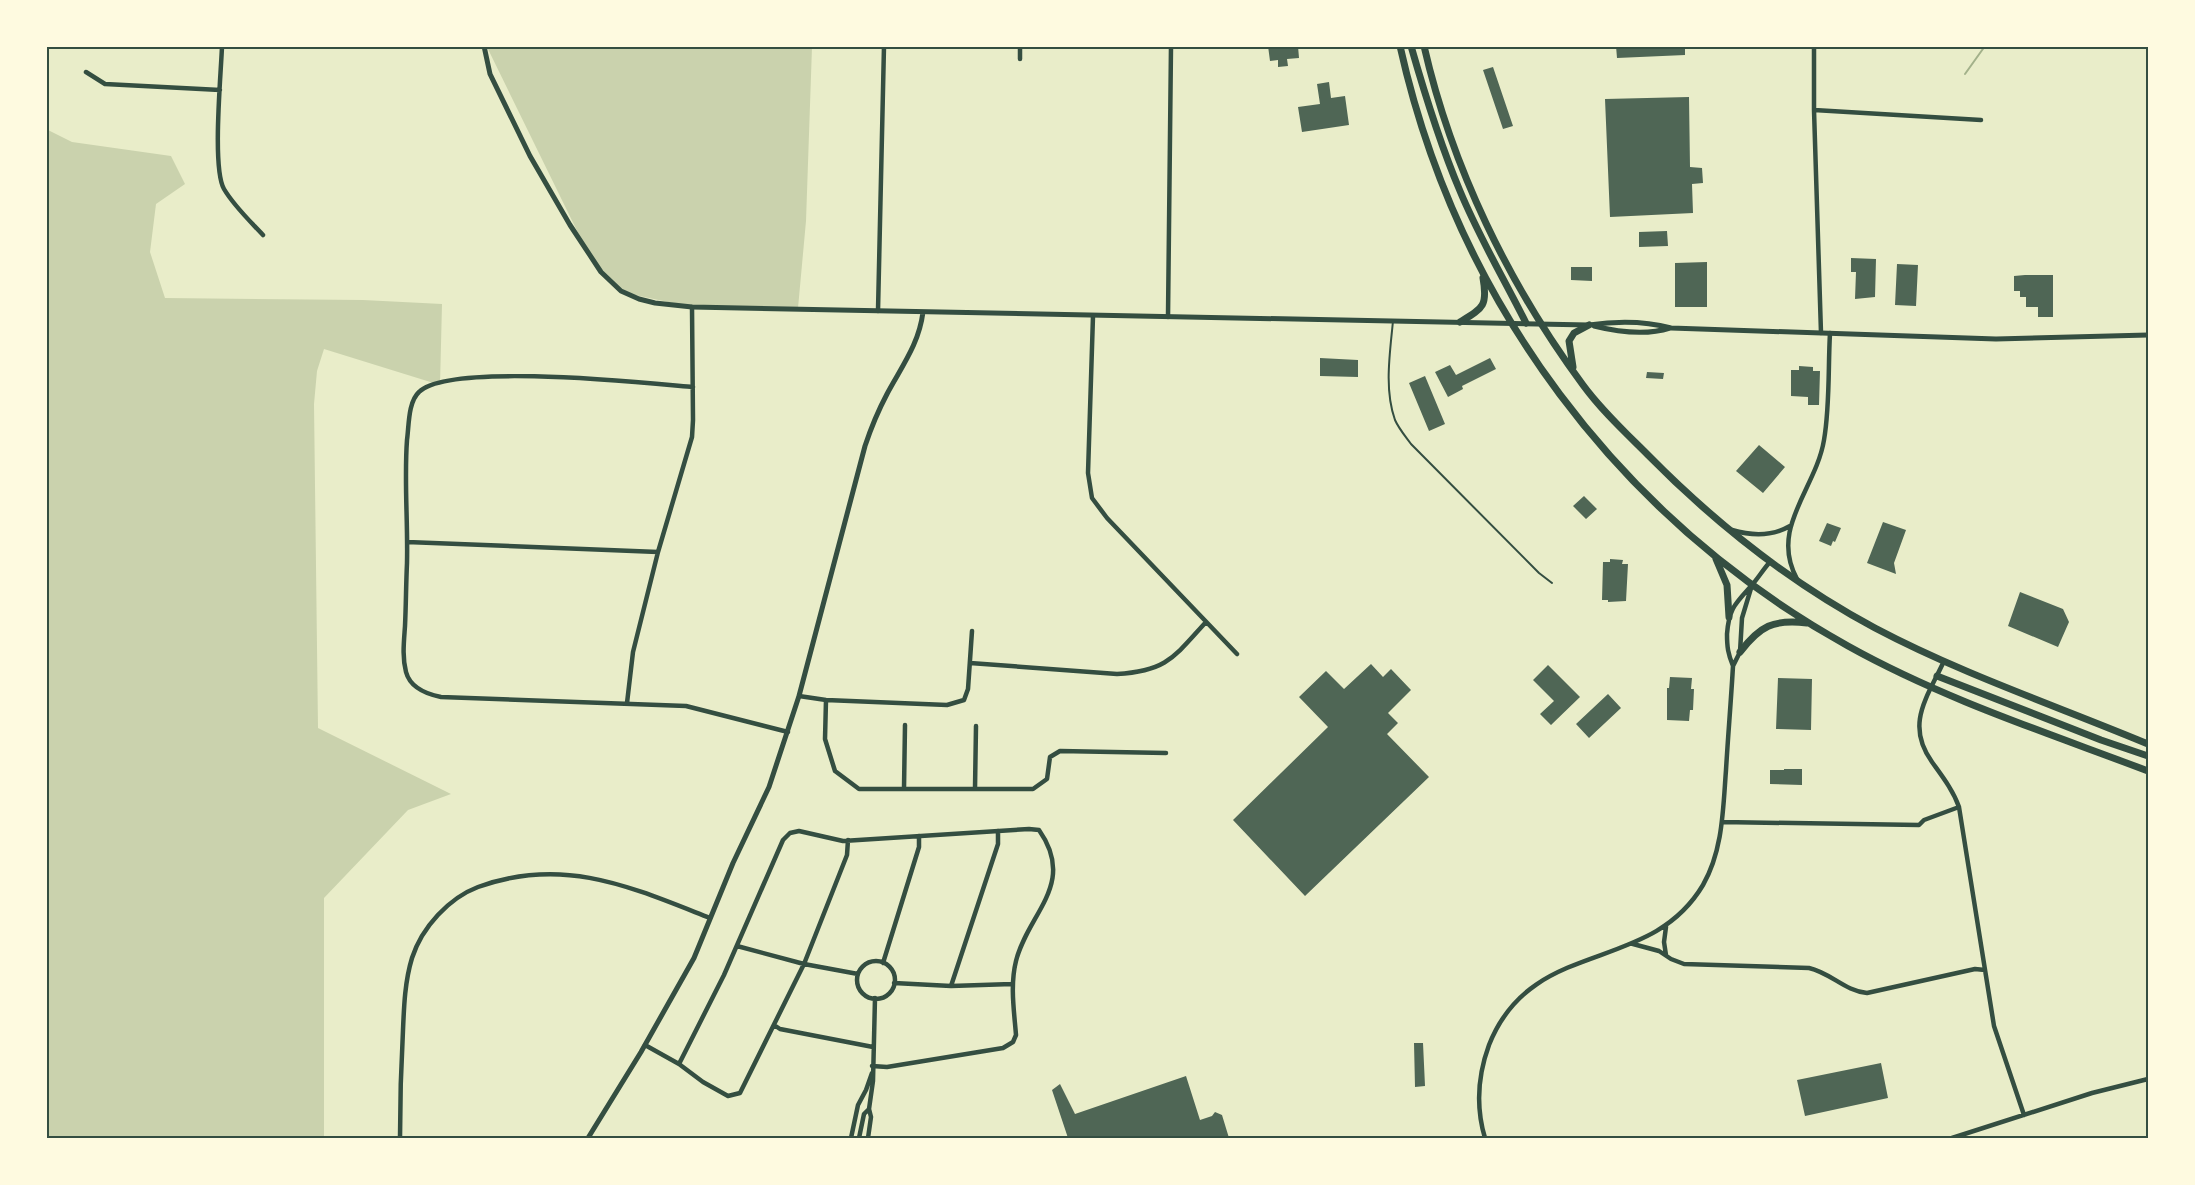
<svg xmlns="http://www.w3.org/2000/svg" width="2195" height="1185" font-family="Quicksand,sans-serif">
<style>
.green{fill:#cad2ad}
.lines{fill:none;stroke-linecap:round;stroke-linejoin:round}
.stream{stroke:#a3b18a;stroke-width:2}
.building{fill:#4f6655}
.service{stroke:#344e41;stroke-width:2}
.minor{stroke:#344e41;stroke-width:4.5}
.tertiary{stroke:#344e41;stroke-width:5}
.primary{stroke:#344e41;stroke-width:7}
.neatline{fill:none;stroke:#344e41;stroke-width:2}
</style>
<rect width="100%" height="100%" fill="#e9edc9"/>
<path class="green" d="M487,47H812L806,221L798,308L692,307L630,294L609,280L583,243Z
M46,129L72,142L171,156L185,184L156,204L150,252L165,298L363,300L442,304L440,385L324,349L317,371L314,404L318,728L451,794L408,810L324,898V1138H47Z"/>
<g class="lines">
<path class="stream" d="M1965,74L1985,46"/>
</g>
<path class="building" d="M1268,46H1298L1299,58L1287,59L1288,66L1278,67V60L1270,61Z
M1616,46H1685V55L1617,58Z
M1493,67L1513,126L1503,129L1483,70Z
M1329,82L1331,98L1345,96L1349,125L1302,132L1298,107L1320,104L1317,84Z
M1689,97L1690,167L1702,168L1703,183L1692,184L1693,213L1610,217L1605,99Z
M1667,231L1668,246L1639,247V232Z
M1851,258L1876,259L1875,297L1855,299L1856,272H1851Z
M1707,262V307H1675V263Z
M1897,264L1918,265L1916,306L1895,305Z
M1571,267H1592V281L1571,280Z
M2025,275H2053V317H2038V307H2026V297H2020V291H2014V276Z
M1320,358L1358,360V377L1320,376Z
M1490,358L1496,369L1462,386L1463,389L1448,397L1435,372L1450,365L1456,375Z
M1799,366L1813,367V371H1820L1819,405H1808V397L1791,396V370H1799Z
M1647,372L1664,373L1663,379L1646,378Z
M1425,376L1445,424L1429,431L1409,383Z
M1759,445L1785,467L1763,493L1736,471Z
M1584,496L1597,509L1586,519L1573,506Z
M1883,522L1906,530L1894,563L1896,574L1867,563Z
M1827,523L1841,528L1835,542L1833,541L1831,546L1819,541Z
M1610,559L1623,560L1622,564H1628L1626,601L1608,602V600H1602L1603,562H1610Z
M2020,592L2063,609L2069,622L2058,647L2008,626Z
M1371,664L1383,677L1391,669L1411,690L1388,713L1398,723L1387,734L1429,777L1305,896L1233,820L1328,727L1299,697L1326,671L1344,689Z
M1548,665L1580,697L1551,725L1540,714L1554,701L1533,680Z
M1670,677L1692,678L1691,689H1694L1693,710H1690L1689,721L1667,720V688H1669Z
M1778,678L1812,679L1811,730L1776,729Z
M1608,694L1621,708L1589,738L1576,724Z
M1784,769H1802V785L1770,784V770H1784Z
M1414,1043H1423L1425,1086L1415,1087Z
M1881,1063L1888,1098L1805,1116L1797,1080Z
M1186,1076L1200,1120L1212,1116L1215,1112L1222,1115L1229,1138H1068L1052,1090L1060,1084L1075,1114Z"/>
<g class="lines">
<path class="service" d="M1393,321C1390,353 1384,389 1395,420C1399,429 1406,437 1411,444L1539,573L1552,583"/>
<path class="minor" d="M222,46C221,75 212,168 224,189C234,206 249,220 263,235
M1814,46V110L1821,333
M1020,59V46
M86,72L105,84L220,90
M1814,110L1981,120
M878,311L884,46
M1093,316L1088,473L1092,498L1107,518L1237,654
M1168,317L1171,46
M693,387C646,383 448,362 419,392C408,402 409,426 407,440C404,480 408,522 407,563C406,584 406,605 405,626C404,641 402,657 406,672C410,687 426,694 441,697L686,706L788,732
M1732,530C1752,536 1771,537 1790,526
M407,542L658,552
M1797,579C1769,528 1816,489 1824,440C1830,406 1828,367 1830,333
M1944,661C1927,698 1905,724 1932,762C1942,776 1953,790 1959,807L1994,1026L2024,1115
M970,663L1117,674C1167,671 1174,657 1206,622
M1733,666C1728,654 1727,647 1727,634C1729,608 1735,604 1752,585C1758,578 1763,570 1769,563
M799,696L826,700L947,705L964,700L968,689L972,631
M826,700L825,739L835,771L859,789H1033L1047,779L1050,757L1060,751L1166,753
M627,703L633,652L658,552L692,437L693,420L692,307
M904,789L905,725
M975,789L976,726
M1722,822L1919,825L1924,820L1959,807
M1666,927L1664,942L1666,955
M1633,944L1659,951L1671,959L1684,964L1809,968C1831,973 1845,991 1867,993L1975,969L1985,970
M737,946L804,964L858,974
M857 980a19 19 0 1 1 38 0a19 19 0 1 1-38 0Z
M883,963L919,847V836
M894,983L951,986L998,844V831
M951,986L1012,984
M774,1025L780,1029L873,1047
M645,1045L679,1064L724,975L783,840L790,833L799,831L843,841L1029,829L1039,830C1077,884 1028,913 1016,961C1010,985 1014,1010 1016,1035L1013,1042L1003,1048L887,1067L872,1066
M679,1064L703,1082L728,1096L740,1093L804,964L847,855L848,840
M400,1138C400,1102 401,1066 403,1030C404,1005 405,981 412,958C422,927 449,898 478,887C564,856 631,887 710,918
M851,1138L858,1105L866,1090L872,1073
M859,1138L864,1114L869,1109
M868,1138L871,1117L869,1109L873,1081L875,998
M1485,1138C1476,1108 1478,1075 1489,1045C1532,936 1649,976 1703,885C1723,850 1723,809 1726,770C1728,736 1731,701 1733,666L1740,652L1742,618L1752,585
M1952,1138L2092,1093L2148,1079"/>
<path class="tertiary" d="M484,46L490,74L530,156L570,225L601,272L621,291L639,299L655,303L692,307L1589,325C1616,321 1645,321 1671,328L1996,339L2148,335
M1594,326C1618,332 1645,336 1670,328
M588,1138L641,1052L694,958L733,863L769,787L799,696L865,446C871,428 878,411 887,394C902,366 919,344 923,312"/>
<path class="primary" d="M1400,46C1457,302 1620,519 1848,646C1943,699 2048,733 2148,771
M1411,46C1425,95 1440,144 1460,191C1479,237 1504,279 1526,323
M1424,46C1452,168 1509,285 1583,385C1602,411 1626,433 1648,455C1716,524 1789,582 1875,628C1962,674 2057,706 2148,744
M1460,322C1483,308 1488,306 1483,278
M1573,367L1569,341L1574,333L1589,325
M1716,559L1727,585L1729,617
M1740,652C1760,626 1773,619 1807,623
M1937,676L2101,740L2148,756"/>
</g>
<rect width="2195" height="1185" fill="none" stroke="#fefae0" stroke-width="96"/>
<rect x="48" y="48" width="2099" height="1089" class="neatline"/>
</svg>
